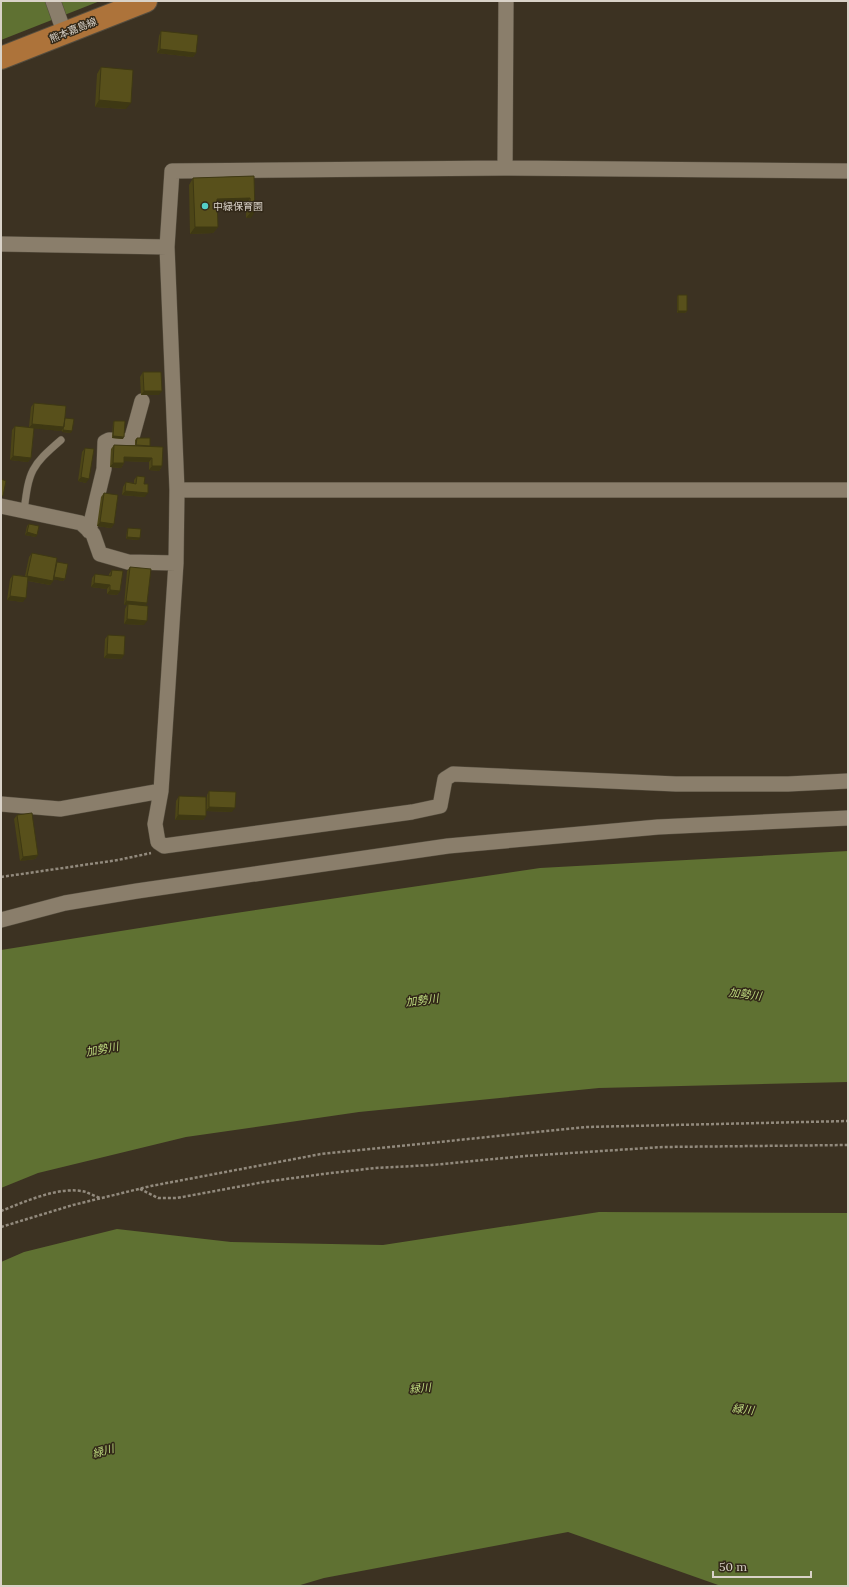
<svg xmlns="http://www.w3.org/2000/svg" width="849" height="1587" font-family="Lora,'Noto Sans JP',serif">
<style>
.water{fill:#5f7132}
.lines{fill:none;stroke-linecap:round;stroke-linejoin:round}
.lane-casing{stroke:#564e3f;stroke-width:8}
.street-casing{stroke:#564e3f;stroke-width:16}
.primary-casing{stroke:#564e3f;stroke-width:24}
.path{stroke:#928a7d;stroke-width:2.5;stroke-dasharray:3 2;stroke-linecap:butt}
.lane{stroke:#8a7e6b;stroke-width:7}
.street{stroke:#8a7e6b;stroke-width:15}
.primary{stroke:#ad733a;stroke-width:22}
.wall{fill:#4c4517}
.shaded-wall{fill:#3e3813}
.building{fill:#58501b;stroke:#3e3813}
.poi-dot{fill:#54cdc6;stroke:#322818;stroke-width:1.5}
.labels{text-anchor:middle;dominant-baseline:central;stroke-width:3;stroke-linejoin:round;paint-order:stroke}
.street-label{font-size:10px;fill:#d9d2c8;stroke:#322818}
.poi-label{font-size:10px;fill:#d9d2c8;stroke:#322818;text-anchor:start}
.water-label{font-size:11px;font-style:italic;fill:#bdd97e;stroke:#322818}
</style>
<rect width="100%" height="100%" fill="#3c3222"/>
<path class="water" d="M1,1H100L1,40Z
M848,851V1082L599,1088L359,1112L186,1137L38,1173L1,1188V950L209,917L540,868Z
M599,1212L848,1213V1586H721L568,1532L324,1578L297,1586H1V1262L24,1252L117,1229L231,1242L383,1245Z"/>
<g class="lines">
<defs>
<path id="lane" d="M24,511C29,470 31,466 61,440"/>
<path id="street" d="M53,1L62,26L63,34
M505,168L506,1
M848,171L505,168L172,171L167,247L177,490L176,563L161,791L155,824L158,842L164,846L412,812L440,806L445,779L453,774L676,784H788L848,781
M1,244L167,247
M177,490H848
M1,506L81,523L93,534L100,554L128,562L176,563
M89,531L104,469L105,442L109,440L131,441L142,401
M1,804L60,809L161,791
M1,920L65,903L137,891L448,846L658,827L848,818"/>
<path id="primary" d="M1,58L146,1"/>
</defs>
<use href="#lane" class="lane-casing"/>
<use href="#street" class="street-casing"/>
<use href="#primary" class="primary-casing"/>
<path class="path" d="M1,877L118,860L151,853
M140,1189L158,1198H177L264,1182L323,1174L375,1168L432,1165L525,1156L663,1147L848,1145
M1,1211C24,1202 61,1185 86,1192C90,1194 95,1196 100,1198
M1,1227L73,1205L151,1186L321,1154L586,1127L848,1121"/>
<use href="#lane" class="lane"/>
<use href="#street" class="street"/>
<use href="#primary" class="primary"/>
</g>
<path class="wall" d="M161,31L196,53L193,57L157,53L159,36Z
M101,67L126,109L95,107L97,74Z
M254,176L251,218H246V204L217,205L218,227L213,233L190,234L189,185L193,178Z
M678,295L687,311L685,313H677V297Z
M143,372L159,395H141L140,377Z
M34,403L65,418L71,433L62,432V430L61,431L34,428L31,458L28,462L10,460L12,430L15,426L29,427L31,407Z
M114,421L123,439L112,438L113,423Z
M137,438L150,446L162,466L159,471L149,470V462L124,461V463L121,468L110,467L111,449L114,445H135V440Z
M85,448L86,483L78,481L82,452Z
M137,476L144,484L145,497L122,495L123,487L126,482L134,483V480Z
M104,493L114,524L111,528L97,526L101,497Z
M29,524L36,537L25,535L27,526Z
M128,528L139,540L126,539L127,530Z
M32,553L57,562L65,579L63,581L53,579V581L50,585L28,581L23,602L7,600L10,579L13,575L25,576L29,557Z
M130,567L147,603L145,606L144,625L124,624L125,609L127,605H124L127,571Z
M112,570L120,591L117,595L107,594V589L91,587L92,578L95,574L109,576V574Z
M108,635L124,655L121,659L104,658L105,639Z
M209,791L232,812L206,811L207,795Z
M179,796L206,816L203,820H175L176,801Z
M17,815L38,855L35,859L20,861L14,819Z"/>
<path class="shaded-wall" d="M160,49L196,53L193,57L157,53Z
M99,100L131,103L126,109L95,107Z
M250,198L246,204L212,206L217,199Z
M251,212H255L251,218H246Z
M195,227H218L213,233L190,234Z
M678,311H687L685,313H677Z
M144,391H162L159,395H141Z
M32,424L64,427L61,431L29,428Z
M63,430L72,431L71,433L62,432Z
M113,436L124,437L123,439L112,438Z
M13,456L31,458L28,462L10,460Z
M124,457L152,458L149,462L121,461Z
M113,463H124L121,468L110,467Z
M152,466H162L159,471L149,470Z
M81,477L89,479L86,483L78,481Z
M125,491L148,493L145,497L122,495Z
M100,522L114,524L111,528L97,526Z
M27,532L37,535L36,537L25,535Z
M127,537L140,538L139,540L126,539Z
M27,576L53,581L50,585L24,580Z
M54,577L65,579L63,581L52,579Z
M94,583L110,585L107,589L91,587Z
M110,590L120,591L117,595L107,594Z
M10,596L26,598L23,602L7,600Z
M126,601L147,603L144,607L128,604L127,605H124Z
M127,619L147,621L144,625L124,624Z
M107,654L124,655L121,659L104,658Z
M209,807L235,808L232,812L206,811Z
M178,815L206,816L203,820H175Z
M38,855L35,859L20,861L23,857Z"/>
<path class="building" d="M161,31L198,35L196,53L160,49Z
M101,67L133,70L131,103L99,100Z
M254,176L255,212H251L250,198L217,199L218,227H195L193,178Z
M678,295H687V311H678Z
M143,372H161L162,391H144Z
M34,403L66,406L64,427L32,424Z
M65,418L74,419L72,431L63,430Z
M114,421H125L124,437L113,436Z
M15,426L34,428L31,458L13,456Z
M137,438H150V446L136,445Z
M114,445L163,447L162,466H152V458L124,457V463H113Z
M85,448L94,449L89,479L81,477Z
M137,476L145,477L144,484H148V493L125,491L126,482L136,484Z
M1,479L6,481L3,496H1Z
M104,493L118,495L114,524L100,522Z
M29,524L39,526L37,535L27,532Z
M128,528L141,529L140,538L127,537Z
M32,553L57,558L53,581L27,576Z
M57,562L68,564L65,579L54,577Z
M130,567L151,569L147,603L126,601Z
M112,570L123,571L120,591L110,590V585L94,583L95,574L111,576Z
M13,575L28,577L26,598L10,596Z
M128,604L148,606L147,621L127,619Z
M108,635L125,636L124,655L107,654Z
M209,791L236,792L235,808L209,807Z
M179,796L206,797V816L178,815Z
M32,813L38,855L23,857L17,815Z"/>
<circle class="poi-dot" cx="205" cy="206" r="4"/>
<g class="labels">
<g class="street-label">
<text transform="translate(73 30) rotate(-22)">熊本嘉島線</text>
</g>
<g class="poi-label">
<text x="213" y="206">中緑保育園</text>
</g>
<g class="water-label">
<text transform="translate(745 994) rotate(7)">加勢川</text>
<text transform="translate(422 1000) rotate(-7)">加勢川</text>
<text transform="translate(102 1049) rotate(-11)">加勢川</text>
<text transform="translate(420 1388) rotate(-5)">緑川</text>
<text transform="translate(743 1409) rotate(7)">緑川</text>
<text transform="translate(103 1451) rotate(-15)">緑川</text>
</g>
</g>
<rect width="849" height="1587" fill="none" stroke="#d9d2c8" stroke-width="4"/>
<path d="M713 1571v6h98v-6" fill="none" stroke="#d9d2c8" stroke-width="2"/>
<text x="719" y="1571" font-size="12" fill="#d9d2c8" stroke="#322818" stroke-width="3" paint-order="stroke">50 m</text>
</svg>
